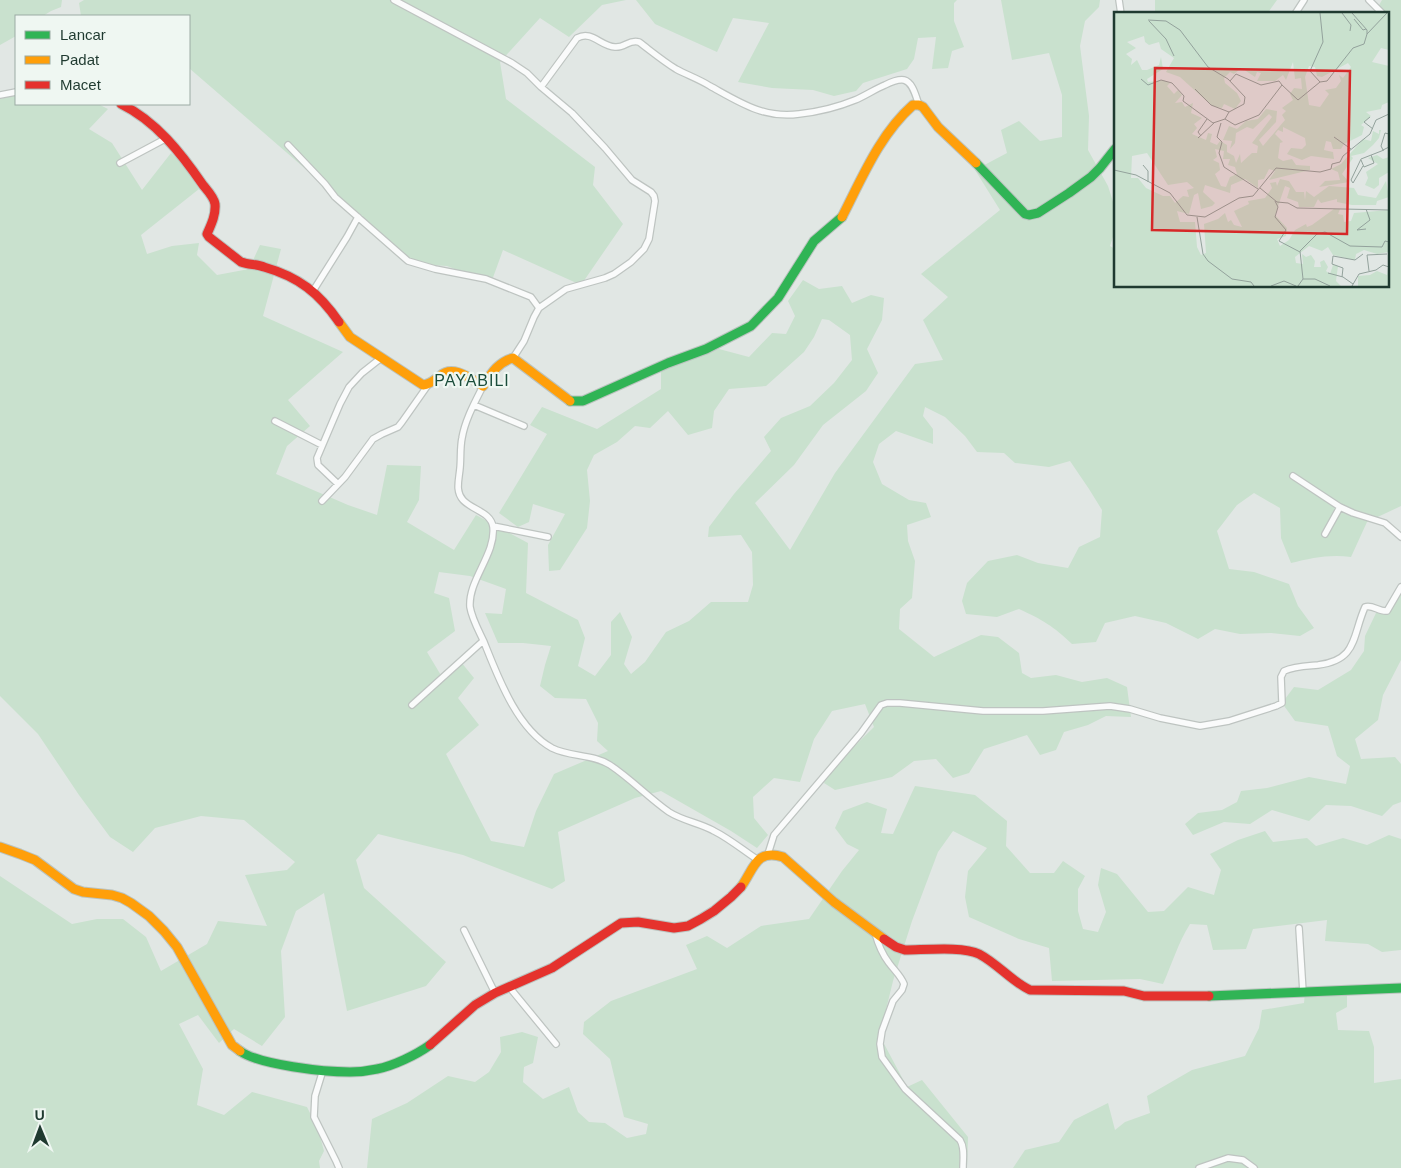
<svg xmlns="http://www.w3.org/2000/svg" width="1401" height="1168" font-family="Arial,sans-serif">
<style>
.green{fill:#c9e1ce;fill-rule:evenodd}
.lines{fill:none;stroke-linecap:round;stroke-linejoin:round}
.street-casing{stroke:#bec4c1;stroke-width:8}
.fast-casing{stroke:#bbc3bf;stroke-width:11}
.slow-casing{stroke:#bbc3bf;stroke-width:11}
.jam-casing{stroke:#bbc3bf;stroke-width:11}
.street{stroke:#fafbfb;stroke-width:5.5}
.fast{stroke:#30b455;stroke-width:9}
.slow{stroke:#ff9f0a;stroke-width:9}
.jam{stroke:#e5322d;stroke-width:9}
.labels{text-anchor:middle;dominant-baseline:central;stroke-width:4.5;stroke-linejoin:round;paint-order:stroke}
.quarter-label{font-size:16px;letter-spacing:1px;fill:#1b4d3b;stroke:#eff7f2}
.inset-road{fill:none;stroke:#93a29c;stroke-width:1}
.view{fill:#d62828;fill-opacity:0.15;stroke:#d62828;stroke-width:2.5}
.inset-edge{fill:none;stroke:#1f3a30;stroke-width:2.5}
</style>
<rect width="100%" height="100%" fill="#e1e7e4"/>
<path class="green" d="M0,0H62L61,7L51,11L43,16H16V36L0,45Z
M84,0H626L602,5L569,37L540,18L500,62L506,99L595,167L593,185L623,224L581,285L503,250L491,283L447,266L415,264L189,68V16H81L79,3Z
M636,0H957L954,3V21L964,47L952,51L948,68L932,69L936,37L918,38L914,59L907,69L863,83L856,91L834,96L813,90L772,88L738,82L769,23L733,18L717,52L655,24Z
M1001,0H1100L1099,7L1085,21L1080,46L1089,116L1088,150L1108,186L1115,208V231L1110,246L1115,249V286H1387V14H1374L1382,0H1401V506L1367,522L1351,557C1330,554 1311,558 1291,563L1281,538L1280,508L1254,493L1237,505L1217,531L1229,569L1254,572L1289,584L1298,606L1314,628L1300,636L1271,633L1240,634L1215,629L1198,639L1166,623L1135,616L1105,623L1096,642L1072,644C1053,626 1043,620 1019,609L997,617L966,614L962,601L967,583L988,561L1017,555L1038,563L1068,568L1079,547L1100,537L1102,510L1089,489L1070,461L1049,467L1015,463L1004,453L977,452L965,436L945,417L925,407L923,416L933,429V444L896,431L879,444L873,462L882,484L909,500L926,503L931,517L907,525L908,541L915,561L912,598L900,609L899,629L934,657L981,635L998,637L1019,653L1022,673L1031,678L1056,675L1082,682L1107,678L1127,687L1131,717L1106,716L1088,725L1064,732L1056,750L1040,755L1027,735L984,749L969,773L953,778L936,759L914,761L892,777L835,790L824,783L832,768L874,727L865,704L832,711L814,739L800,782L774,778L753,797L754,818L768,835L757,848L731,831L661,791L635,798L558,832L565,881L552,889L463,855L378,834L356,860L364,888L446,962L426,986L347,1011L324,893L296,911L281,951L285,1017L262,1046L234,1029L219,1043L198,1015L179,1024L203,1069L197,1105L224,1115L252,1092L307,1107L318,1129L324,1151L319,1161L320,1168H0V876L72,924L97,919H123L146,937L161,971L207,944L218,921L267,926L245,875L287,870L295,862L244,820L201,816L155,828L133,852L110,837L79,795L38,734L0,696V99L16,95V104H98L108,109L89,129L112,143L142,190L171,153L183,164L199,189L141,235L147,254L172,246L199,243L197,255L217,275L249,269L260,245L281,249L263,316L343,352L288,400L310,426L287,446L276,474L348,505L377,515L387,465L421,466L419,500L407,522L454,550L476,515L528,543L526,593L578,620L585,638L578,666L595,676L611,655V622L620,612L632,637L624,664L631,674L645,662L666,632L689,621L711,602H748L753,585L752,552L741,535L708,537L709,527L734,494L771,451L764,437L781,418L810,406L834,383L852,360L850,335L829,320L822,319L814,337L804,352L766,386L729,389L714,411L712,428L688,435L668,411L650,428L635,426L617,442L594,455L587,470L590,501L587,528L560,570L549,571L548,545L565,514L533,504L529,522L518,527L499,513L547,434L530,425L542,407L597,429L661,389V369L719,349L749,357L772,333L786,334L795,316L788,301L803,280L819,289L842,286L852,303L871,295L884,298L882,320L867,349L878,373L866,391L823,425L794,465L755,503L790,550L835,473L915,364L943,360L923,320L948,297L921,274L1000,210L975,170L1007,153L1001,130L1019,121L1040,141L1062,137V95L1049,53L1012,60ZM439,572L470,576L506,589L502,614L485,613L498,643H523L551,646L545,665L540,686L555,698L586,699L598,723L597,741L608,751L554,774L536,811L524,847L491,841L446,754L479,725L458,698L474,678L461,662L442,677L427,652L455,631L449,598L434,593Z
M1155,0H1277L1267,14H1155Z
M1401,594V660L1383,695L1378,720L1355,739L1361,759L1395,757L1401,764V802L1393,805L1382,816L1351,806L1326,805L1309,821L1272,810L1250,824L1224,822L1193,835L1185,824L1198,813L1222,810L1237,802L1241,791L1267,788L1309,777L1346,784L1350,766L1337,756L1328,726L1295,721L1282,703L1294,687L1318,690L1351,670L1364,651L1365,636L1376,613L1388,611Z
M915,786L975,795L1007,821L1006,846L1030,873H1054L1063,861L1085,876L1078,889V911L1083,929L1098,932L1106,912L1098,885L1101,868L1117,874L1148,912L1164,911L1188,887L1214,895L1221,870L1210,854L1238,840L1265,831L1273,842L1307,838L1316,846L1343,838L1367,845L1389,835L1401,839V950L1382,952L1368,944L1325,941L1327,920L1253,929L1246,949L1213,950L1207,925L1190,924C1178,943 1172,964 1163,984L1140,979L1052,981L1049,948L1019,939L969,917L965,897L968,871L987,848L953,831L938,852L912,921L893,981L882,1026V1040L907,1087L922,1080L968,1137L967,1168H367L372,1119L407,1103L448,1076L475,1082L489,1072L501,1052L500,1037L522,1032L538,1037L533,1063L524,1067L523,1082L543,1099L569,1087L578,1112L589,1122L605,1123L627,1138L646,1134L648,1124L624,1117L610,1059L583,1034L584,1022L611,1001L697,969L686,945L707,936L727,948L761,926L809,919L842,871L859,850L847,844L835,828L843,811L867,802L887,809L881,833L893,834Z
M1347,990V1007L1336,1013L1338,1030L1369,1031L1374,1047V1083L1401,1079V1168H1013L1025,1150L1059,1142L1074,1120L1108,1103L1115,1130L1125,1122L1150,1113L1147,1096L1192,1070L1245,1056L1259,1028L1262,1010L1304,1003L1305,992Z"/>
<g class="lines">
<defs>
<path id="street" d="M394,0L512,63L527,73L541,87L572,113L605,148L632,180L651,192L654,196L655,201L649,239L644,249L631,262L614,274L605,278L566,289L539,308L534,317L524,341L513,358
M1119,0L1121,14
M1369,0L1383,14
M1295,14L1304,0
M541,87L577,38C592,30 600,46 615,47C625,48 629,39 639,42C651,51 663,61 676,69C687,75 699,79 710,86C739,102 764,119 799,114C817,112 838,107 855,100C865,96 875,89 885,85C891,82 898,79 904,80C913,82 916,97 919,105
M0,95L16,92
M288,145L325,184L335,197L408,261L435,269L486,279L531,297L539,308
M120,163L165,139
M313,291L347,237L358,217
M483,386C475,402 465,420 462,438C460,448 461,458 460,468C459,480 455,491 463,500C472,510 491,512 493,527C496,554 468,580 470,607C472,619 479,631 484,642C498,677 517,729 552,748C570,757 593,754 610,765C631,779 649,798 669,812C683,821 700,823 714,831C730,839 744,851 758,860
M474,405L524,426
M275,421L322,445
M1293,476L1340,507L1353,513L1385,523L1401,537
M338,484L318,465L317,458L340,404L349,387L362,373L381,358
M322,501L345,477L373,439L382,434L398,427L402,422L428,385
M493,526L548,537
M1325,534L1340,507
M412,705L483,641
M768,854L774,835L861,733L881,705L887,703H900L983,711H1043L1110,706L1130,709L1160,718L1200,726L1229,721L1276,706L1282,703L1281,677L1284,671C1294,666 1306,666 1318,665C1358,660 1352,636 1365,607C1372,604 1379,612 1387,611L1401,587
M1299,928L1303,992
M464,930L495,993
M875,933C878,944 882,954 889,963C894,970 901,976 904,984L902,990L893,1001L882,1031L880,1044L882,1057L905,1089L960,1140C965,1148 963,1158 963,1168
M510,988L556,1044
M323,1070L315,1096L314,1117L336,1161L339,1168
M1199,1168L1228,1158L1243,1160L1254,1168"/>
<path id="fast" d="M976,163L1025,214L1029,215L1038,213L1069,193L1091,177L1100,168L1115,149
M570,401H583L668,363L706,349L751,326L778,298L814,241L842,217
M1209,996L1401,988
M240,1051C259,1065 325,1072 350,1072C358,1072 368,1071 377,1069C393,1066 416,1055 430,1045"/>
<path id="slow" d="M842,217C862,178 880,134 913,105H919L923,107L938,127L976,163
M339,322L350,337L423,385C431,384 434,380 440,376C453,364 471,379 483,386C491,374 498,362 513,358L570,401
M0,847L20,854L35,860L74,889L83,892L112,895L122,898L131,903L149,916L164,931L177,947L232,1045L240,1051
M741,887C754,869 756,848 783,857L834,902L884,939"/>
<path id="jam" d="M121,104C156,121 181,153 203,185C207,190 214,197 215,204C216,215 211,225 207,234L209,237L241,262C249,265 257,264 264,267C299,277 319,293 339,322
M884,939L896,947L905,950C924,950 963,946 979,954C998,964 1011,981 1030,990L1124,991L1144,996H1209
M430,1045L475,1005L495,993L552,968L621,923L638,922L674,928L688,926L701,919L714,911L731,897L741,887"/>
</defs>
<use href="#street" class="street-casing"/>
<use href="#fast" class="fast-casing"/>
<use href="#slow" class="slow-casing"/>
<use href="#jam" class="jam-casing"/>
<use href="#street" class="street"/>
<use href="#fast" class="fast"/>
<use href="#slow" class="slow"/>
<use href="#jam" class="jam"/>
</g>
<g class="labels">
<g class="quarter-label">
<text x="472" y="380">PAYABILI</text>
</g>
</g>
<g transform="translate(1114 12)">
<rect width="275" height="275" fill="#e1e7e4"/>
<path d="M0,1H275V38L267,36L258,50L275,54V90L268,93L267,97L252,100L257,104L247,113L250,115L248,123L230,132L227,137H219L217,130L212,129L210,138L219,140L220,147L197,144L188,148L173,142L177,136L188,137L192,133L191,126L169,115V120L164,118L161,122L169,130L166,131L164,146L169,149L178,147L182,153L196,154V158L155,168L161,159L155,157L150,167L144,168V176L131,167L117,173L116,181L91,173L89,180L101,191L98,194L87,197L84,181L80,183L75,202L63,199L66,210H81L83,235L87,243L92,241L90,212L104,207L111,201L114,210L117,208L120,213L128,215L120,199L135,192L134,189L151,186L158,176L156,171L162,170L163,174L166,167L175,169L182,180H190L191,188L192,179L200,185L215,174L240,176L244,183L262,186L272,169L275,185L263,189L262,193H238L223,190V187L207,191L204,187L200,195H185L184,190L173,186L176,176L171,174L161,203L173,216L172,224L163,227L166,234L175,228L181,218L192,212L193,215L198,213L220,197H226L224,202L229,203L230,210L237,209L240,201L275,198V240L263,242L250,238L242,242L241,248L219,243L214,235L208,239L195,234L181,245L182,251L189,252L188,242L192,245L197,243L201,249L200,255H207L206,250L210,248L214,255L212,259L216,262L219,253L224,254L222,269L227,274H0ZM30,24L31,30L35,33L45,30L47,37L60,46L52,60L66,65L98,94L108,96L110,92L121,97L127,89L123,81L111,71L110,66L116,60L120,62L125,58L129,57L141,65L143,60L147,61L143,69H161L169,63L172,68L179,50L181,67L187,66L188,77L180,76L176,82L179,88L168,96L172,99L168,103L171,108L149,134L145,128L162,110L163,99L152,97L144,107L132,109L123,117L115,114L109,128L118,129L116,137L121,131L122,121L133,115L139,117L155,102L158,105L138,131L144,134L143,141H138L127,151L126,142L122,151L120,144L113,140V133L106,129L103,133L96,130L98,122L94,121L92,128L78,122L83,116L80,112L88,106L77,101L79,91L71,95L68,90L61,91L68,83L64,78L60,82L53,74L56,71L49,68L34,70L33,67L49,57L47,45L45,53L33,58H28L23,48L17,53L18,47L12,42L22,36L13,30ZM234,51L237,55L229,66L225,63L227,69L222,76L211,78L215,82L206,95L195,93L191,65L195,54L201,55L203,64L208,65ZM101,137L110,139L109,147H116L114,153L121,155L123,162L116,165L112,175L107,174L101,162L106,158L105,151L99,148L103,145ZM33,141L54,173L73,170L80,176L73,178L75,185L69,184L61,191L56,184H49L32,176L24,166H17L18,144ZM265,118H267L265,126L259,133L250,141L237,144L239,146L228,162L235,170L205,175L211,169L226,168L224,160L217,157L227,152L249,127L257,129L259,119L265,122ZM263,143L269,147L275,145V160L265,166V173L260,177L251,173L254,166L252,160L264,152L254,146ZM275,250V274H244V264L256,263L263,259L273,263Z" fill="#c9e1ce" fill-rule="evenodd"/>
<path class="inset-road" d="M228,1L237,13L236,19M238,1L253,18V22M240,7L249,18L252,17M34,8L52,9L66,18L94,55L114,67L131,85L130,92L115,100L111,107M35,9L52,27L60,44M27,67L34,73L47,68L58,71L70,84L69,89L99,111L111,107L121,113L145,103L168,73L184,88L206,70L213,69L239,36L250,32L253,22L273,1M116,69L122,62L147,73L165,69L168,73M206,70L196,59L209,30L206,1M81,77L97,93L115,100M256,105L250,110L259,117M107,111L103,125L108,130L105,141L110,155L144,177M275,122L271,121L267,134L269,138L275,135M87,124L84,120L93,107M220,125L237,137M84,126L100,111M247,148L250,155L260,151L257,143M29,153L34,159V170M249,154L239,171L237,168L247,147L270,138M0,158L22,163L56,181L73,203L91,205L125,186L139,184L162,156L206,160L217,157L218,152L226,150L229,144L256,122L262,108L275,102M146,176L163,190L174,191L183,196L275,198M161,189L164,195L161,205L172,218L165,229L186,240M83,205L89,242L94,249L118,267L137,270L140,274M252,217L243,218L256,208L252,197M255,259L253,243L273,242M214,261L229,265L239,272M228,265L229,256L218,252L219,244L241,248L249,242M189,267H201L216,274M157,274L170,269L182,274M184,274L189,267L186,239L203,222L211,220L236,234L268,235L271,229L275,230M238,274L245,262L262,258L269,253L275,255"/>
<path class="view" d="M41,56L236,59L233,222L38,218Z"/>
<rect width="275" height="275" class="inset-edge"/>
</g>
<rect x="15" y="15" width="175" height="90" fill="#eff7f2" stroke="#9caba4"/>
<rect x="25" y="31" width="25" height="8" fill="#30b455" stroke="#9caba4"/>
<text x="60" y="40" font-size="15" fill="#1f3a30">Lancar</text>
<rect x="25" y="56" width="25" height="8" fill="#ff9f0a" stroke="#9caba4"/>
<text x="60" y="65" font-size="15" fill="#1f3a30">Padat</text>
<rect x="25" y="81" width="25" height="8" fill="#e5322d" stroke="#9caba4"/>
<text x="60" y="90" font-size="15" fill="#1f3a30">Macet</text>
<g transform="translate(40 1128) rotate(359)" stroke="#eff7f2" stroke-width="4" paint-order="stroke">
<path d="M0-4L9 19L0 12L-9 19Z" fill="#1f3a30"/>
<text y="-8" font-size="14" font-weight="bold" text-anchor="middle" fill="#1f3a30">U</text>
</g>
</svg>
